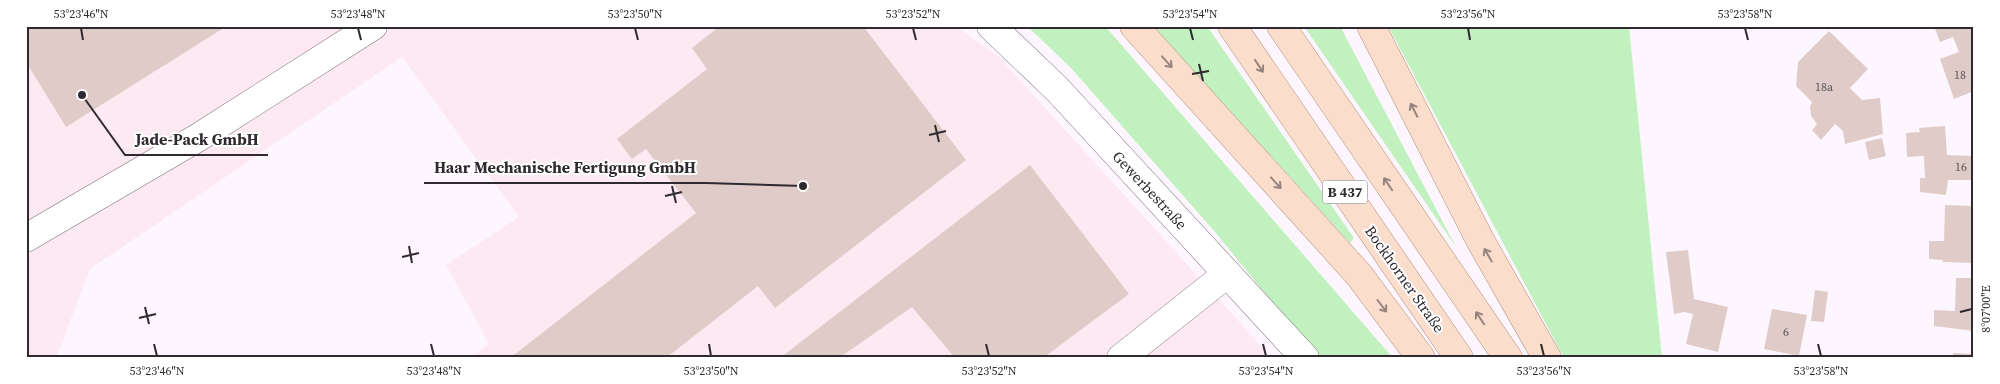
<svg xmlns="http://www.w3.org/2000/svg" width="2000" height="384" font-family="'Source Serif 4',serif">
<style>
.commercial{fill:#fde9f2}
.green{fill:#c0f1bf}
.building{fill:#dfccc8}
.lines{fill:none;stroke-linecap:round;stroke-linejoin:round}
.minor-casing{stroke:#7e727d;stroke-width:29}
.major-casing{stroke:#b2907f;stroke-width:29}
.minor{stroke:#fff;stroke-width:28}
.major{stroke:#fbddcc;stroke-width:28}
.oneway{stroke:#95847e}
.ticks{fill:none;stroke:#2f2a2f;stroke-width:2}
.labels{text-anchor:middle;dominant-baseline:central;stroke-width:4;stroke-linejoin:round;paint-order:stroke}
.number-label{font-size:12px;fill:#5b5255}
.shield{fill:#fff;stroke:#6d6a6d;stroke-width:1}
.shield-label{font-size:14px;font-weight:bold;fill:#2f2a2f}
.street-label{font-size:15px;fill:#2f2a2f;stroke:#fff}
.leader{fill:none;stroke:#2f2a2f;stroke-width:2}
.callout-dot{fill:#2f2a2f;stroke:#fff;stroke-width:2}
.callout-label{font-size:16px;text-anchor:middle;font-weight:bold;fill:#2f2a2f;stroke:#fff;stroke-width:4;stroke-linejoin:round;paint-order:stroke}
.neatline{fill:none;stroke:#2f2a2f;stroke-width:2}
.ticks-label{font-size:12px;text-anchor:middle;fill:#2f2a2f}
</style>
<rect width="100%" height="100%" fill="#fef6fe"/>
<path class="commercial" d="M26,26H955L998,56L1272,358H470L489,344L446,265L519,217L402,57L90,269L56,358H26Z"/>
<path class="green" d="M1027,26H1105L1393,358H1318L1215,232L1071,68Z
M1153,26H1207L1354,238L1350,243Z
M1304,26H1340L1456,247L1310,35Z
M1388,26H1629L1662,358H1564Z"/>
<path class="building" d="M26,26H227L66,127L26,62Z
M720,26H863L966,160L775,308L758,286L666,358H510L696,213L646,149L632,159L617,139L707,69L692,48Z
M1934,26H1970L1974,35V91L1954,99L1940,59L1959,52L1953,37L1940,42Z
M1829,31L1868,69L1850,88L1862,100L1880,98L1883,134L1845,144L1843,131L1835,124L1821,140L1812,130L1817,124L1811,116L1810,107L1812,102L1796,86L1798,62Z
M1945,126L1947,155L1974,156V180H1948L1946,195L1920,192V178H1925L1924,156L1907,157L1906,133L1920,132L1919,128Z
M1882,138L1886,156L1869,160L1865,142Z
M1030,165L1129,294L1043,358H955L912,307L839,358H780Z
M1945,205L1974,206V263L1943,262V260L1929,259V241H1944Z
M1688,250L1694,299L1728,307L1718,352L1686,344L1693,314L1684,312L1674,314L1666,252Z
M1956,278H1974V331L1934,326V310L1955,311Z
M1815,290L1828,292L1824,322L1811,321Z
M1772,309L1807,315L1799,356L1764,349Z
M1953,353L1974,354V358H1953Z"/>
<g class="lines">
<defs>
<path id="minor" d="M991,26L1057,89L1305,358
M26,238L199,137L373,26
M1121,358L1227,274"/>
<path id="major" d="M1134,26L1359,275L1421,358
M1232,26L1459,358
M1281,26L1508,358
M1371,26L1480,240L1547,358"/>
</defs>
<use href="#minor" class="minor-casing"/>
<use href="#major" class="major-casing"/>
<use href="#minor" class="minor"/>
<use href="#major" class="major"/>
</g>
<defs><path id="oneway-shaft" d="M-6 0H5M1.5-3L5.5 0L1.5 3" fill="none" stroke-width="1.6" stroke-linecap="round" stroke-linejoin="round" transform="scale(1.25)"/></defs>
<g class="oneway">
<use href="#oneway-shaft" transform="translate(1167 62) rotate(48)"/>
<use href="#oneway-shaft" transform="translate(1259 66) rotate(56)"/>
<use href="#oneway-shaft" transform="translate(1414 110) rotate(-117)"/>
<use href="#oneway-shaft" transform="translate(1276 183) rotate(48)"/>
<use href="#oneway-shaft" transform="translate(1388 184) rotate(-124)"/>
<use href="#oneway-shaft" transform="translate(1488 255) rotate(-120)"/>
<use href="#oneway-shaft" transform="translate(1382 306) rotate(53)"/>
<use href="#oneway-shaft" transform="translate(1480 318) rotate(-124)"/>
</g>
<path class="ticks" d="M81,28L83,40M358,28L361,40M635,28L638,40M913,28L916,40M1190,28L1193,40M1468,28L1470,40M1745,28L1748,40M1199,64L1203,81M1192,74L1209,71M935,125L939,142M929,135L946,131M672,186L676,203M665,196L682,192M409,246L412,263M402,257L419,253M145,307L149,324M1960,312L1972,309M139,318L156,314M154,344L157,356M431,344L434,356M709,344L711,356M986,344L989,356M1263,344L1266,356M1541,344L1544,356M1818,344L1821,356"/>
<g class="labels">
<g class="number-label">
<text x="1960" y="75">18</text>
<text x="1824" y="87">18a</text>
<text x="1961" y="167">16</text>
<text x="1786" y="332">6</text>
</g>
<rect class="shield" x="1322.5" y="180.5" width="45" height="23" rx="4"/>
<g class="shield-label">
<text x="1345" y="192">B 437</text>
</g>
<g class="street-label">
<text transform="translate(1150 190) rotate(47)">Gewerbestraße</text>
<text transform="translate(1405 279) rotate(55)">Bockhorner Straße</text>
</g>
</g>
<path class="leader" d="M82 95L125 155H268M803 186L706 183H424"/>
<g class="callout-dot">
<circle cx="82" cy="95" r="5"/>
<circle cx="803" cy="186" r="5"/>
</g>
<g class="callout-label">
<text x="197" y="145">Jade-Pack GmbH</text>
<text x="565" y="173">Haar Mechanische Fertigung GmbH</text>
</g>
<rect width="2000" height="384" fill="none" stroke="#ffffff" stroke-width="55"/>
<rect x="28" y="28" width="1944" height="328" class="neatline"/>
<g class="ticks-label">
<text x="81" y="18">53°23'46"N</text>
<text x="358" y="18">53°23'48"N</text>
<text x="635" y="18">53°23'50"N</text>
<text x="913" y="18">53°23'52"N</text>
<text x="1190" y="18">53°23'54"N</text>
<text x="1468" y="18">53°23'56"N</text>
<text x="1745" y="18">53°23'58"N</text>
<text transform="translate(1986 309) rotate(-90)" y="4">8°07'00"E</text>
<text x="157" y="375">53°23'46"N</text>
<text x="434" y="375">53°23'48"N</text>
<text x="711" y="375">53°23'50"N</text>
<text x="989" y="375">53°23'52"N</text>
<text x="1266" y="375">53°23'54"N</text>
<text x="1544" y="375">53°23'56"N</text>
<text x="1821" y="375">53°23'58"N</text>
</g>
</svg>
